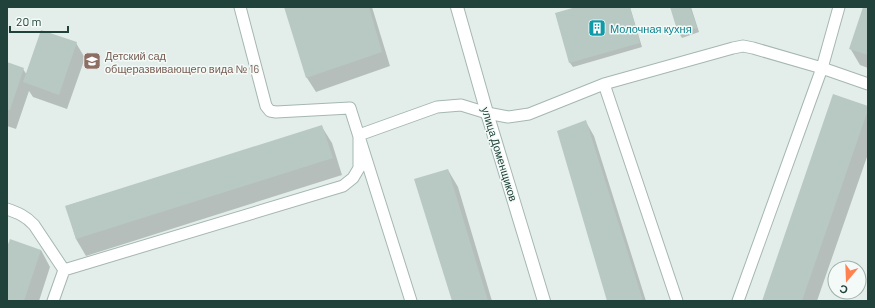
<svg xmlns="http://www.w3.org/2000/svg" width="875" height="308" font-family="Barlow,sans-serif">
<style>
.shadow{fill:#0003}
.building{fill:#b8c9c3}
.lines{fill:none;stroke-linecap:round;stroke-linejoin:round}
.service-casing{stroke:#a5b7b2;stroke-width:13}
.tertiary-casing{stroke:#a5b7b2;stroke-width:14}
.service{stroke:#fff;stroke-width:11}
.tertiary{stroke:#fff;stroke-width:12}
.labels{text-anchor:middle;dominant-baseline:central;stroke-width:3;stroke-linejoin:round;paint-order:stroke}
.culture-label{font-size:11px;fill:#0d838f;stroke:#f4faf7;text-anchor:start}
.education-label{font-size:11px;fill:#785e54;stroke:#f4faf7;text-anchor:start}
.street-label{font-size:11px;fill:#20423a;stroke:#f4faf7}
</style>
<rect width="100%" height="100%" fill="#e3eeea"/>
<path class="shadow" d="M285,7H372L390,66L316,92L307,78Z
M579,7H630L642,47L573,67L570,63L556,14Z
M671,7H691L699,32L682,38L679,33Z
M865,7H868V68L860,65L850,48Z
M76,43L85,58L67,109L33,97L29,91L16,129L7,126V63L23,69L27,75Z
M868,107V154L817,301H763Z
M586,122L594,136L646,301H608Z
M322,127L332,143L342,175L86,256L76,239L66,206Z
M448,170L458,187L492,301H453Z
M7,250H41L50,267L39,301H7Z"/>
<path class="building" d="M284,7H369L382,52L306,78Z
M576,7H630L640,43L569,63L555,13Z
M670,7H690L697,28L678,33Z
M863,7H868V55L849,49Z
M41,30L77,42L59,95L23,82Z
M7,62L24,68L10,110H7Z
M833,94L868,106V110L802,301H762Z
M586,120L643,301H607L557,131Z
M322,125L333,158L76,239L65,206Z
M448,169L488,301H452L414,179Z
M10,239L41,250L24,301H7V247Z"/>
<g class="lines">
<defs>
<path id="service" d="M240,7L266,106L270,111L276,112L350,108L411,301
M604,84L677,301
M7,209C18,213 26,216 34,225L64,270L53,301
M64,270L343,186L353,178L359,168V135L437,107L461,105L487,113L508,117L529,114L604,84L733,48L743,46L753,48L822,68L868,84
M738,301L822,68L839,7"/>
<path id="tertiary" d="M457,7L487,113L544,301"/>
</defs>
<use href="#service" class="service-casing"/>
<use href="#tertiary" class="tertiary-casing"/>
<use href="#service" class="service"/>
<use href="#tertiary" class="tertiary"/>
</g>
<defs>
<symbol id="building-square" viewBox="-11 -11 22 22"><rect x="-9" y="-9" width="18" height="18" rx="4" fill="#0f9aa8" stroke="#f4faf7"/><path d="M-4-6H4V6H1V3H-1V6H-4ZM-2.5-4.3h1.7v1.8h-1.7ZM.8-4.3h1.7v1.8H.8ZM-2.5-1h1.7V.8h-1.7ZM.8-1h1.7V.8H.8Z" fill="#fff"/></symbol>
<symbol id="school-square" viewBox="-11 -11 22 22"><rect x="-9" y="-9" width="18" height="18" rx="4" fill="#8d6e63" stroke="#f4faf7"/><path d="M0-5L7-2L0 1L-7-2ZM-4 1L0 2.5L4 1V4Q0 6-4 4Z" fill="#fff"/></symbol>
</defs>
<g fill-rule="evenodd">
<use href="#building-square" x="587" y="18" width="20" height="20"/>
<use href="#school-square" x="82" y="51" width="20" height="20"/>
</g>
<g class="labels">
<g class="culture-label">
<text x="610" y="28">Молочная кухня</text>
</g>
<g class="education-label">
<text x="105" y="55">Детский сад<tspan x="105" dy="13">общеразвивающего вида № 16</tspan></text>
</g>
<g class="street-label">
<text transform="translate(500 154) rotate(73)">улица Доменщиков</text>
</g>
</g>
<rect width="875" height="308" fill="none" stroke="#20423a" stroke-width="16"/>
<g transform="translate(847 280) rotate(199)"><circle r="19" fill="#f4faf7" stroke="#9fb0ab"/>
<path d="M0-3L7 15L0 10L-7 15Z" fill="#ff8150"/>
<text y="-6" font-size="11" font-weight="bold" text-anchor="middle" fill="#20423a">С</text>
</g>
<path d="M10 26v6h58v-6" fill="none" stroke="#20423a" stroke-width="2"/>
<text x="16" y="26" font-size="12" fill="#20423a" stroke="#f4faf7" stroke-width="3" paint-order="stroke">20 m</text>
</svg>
